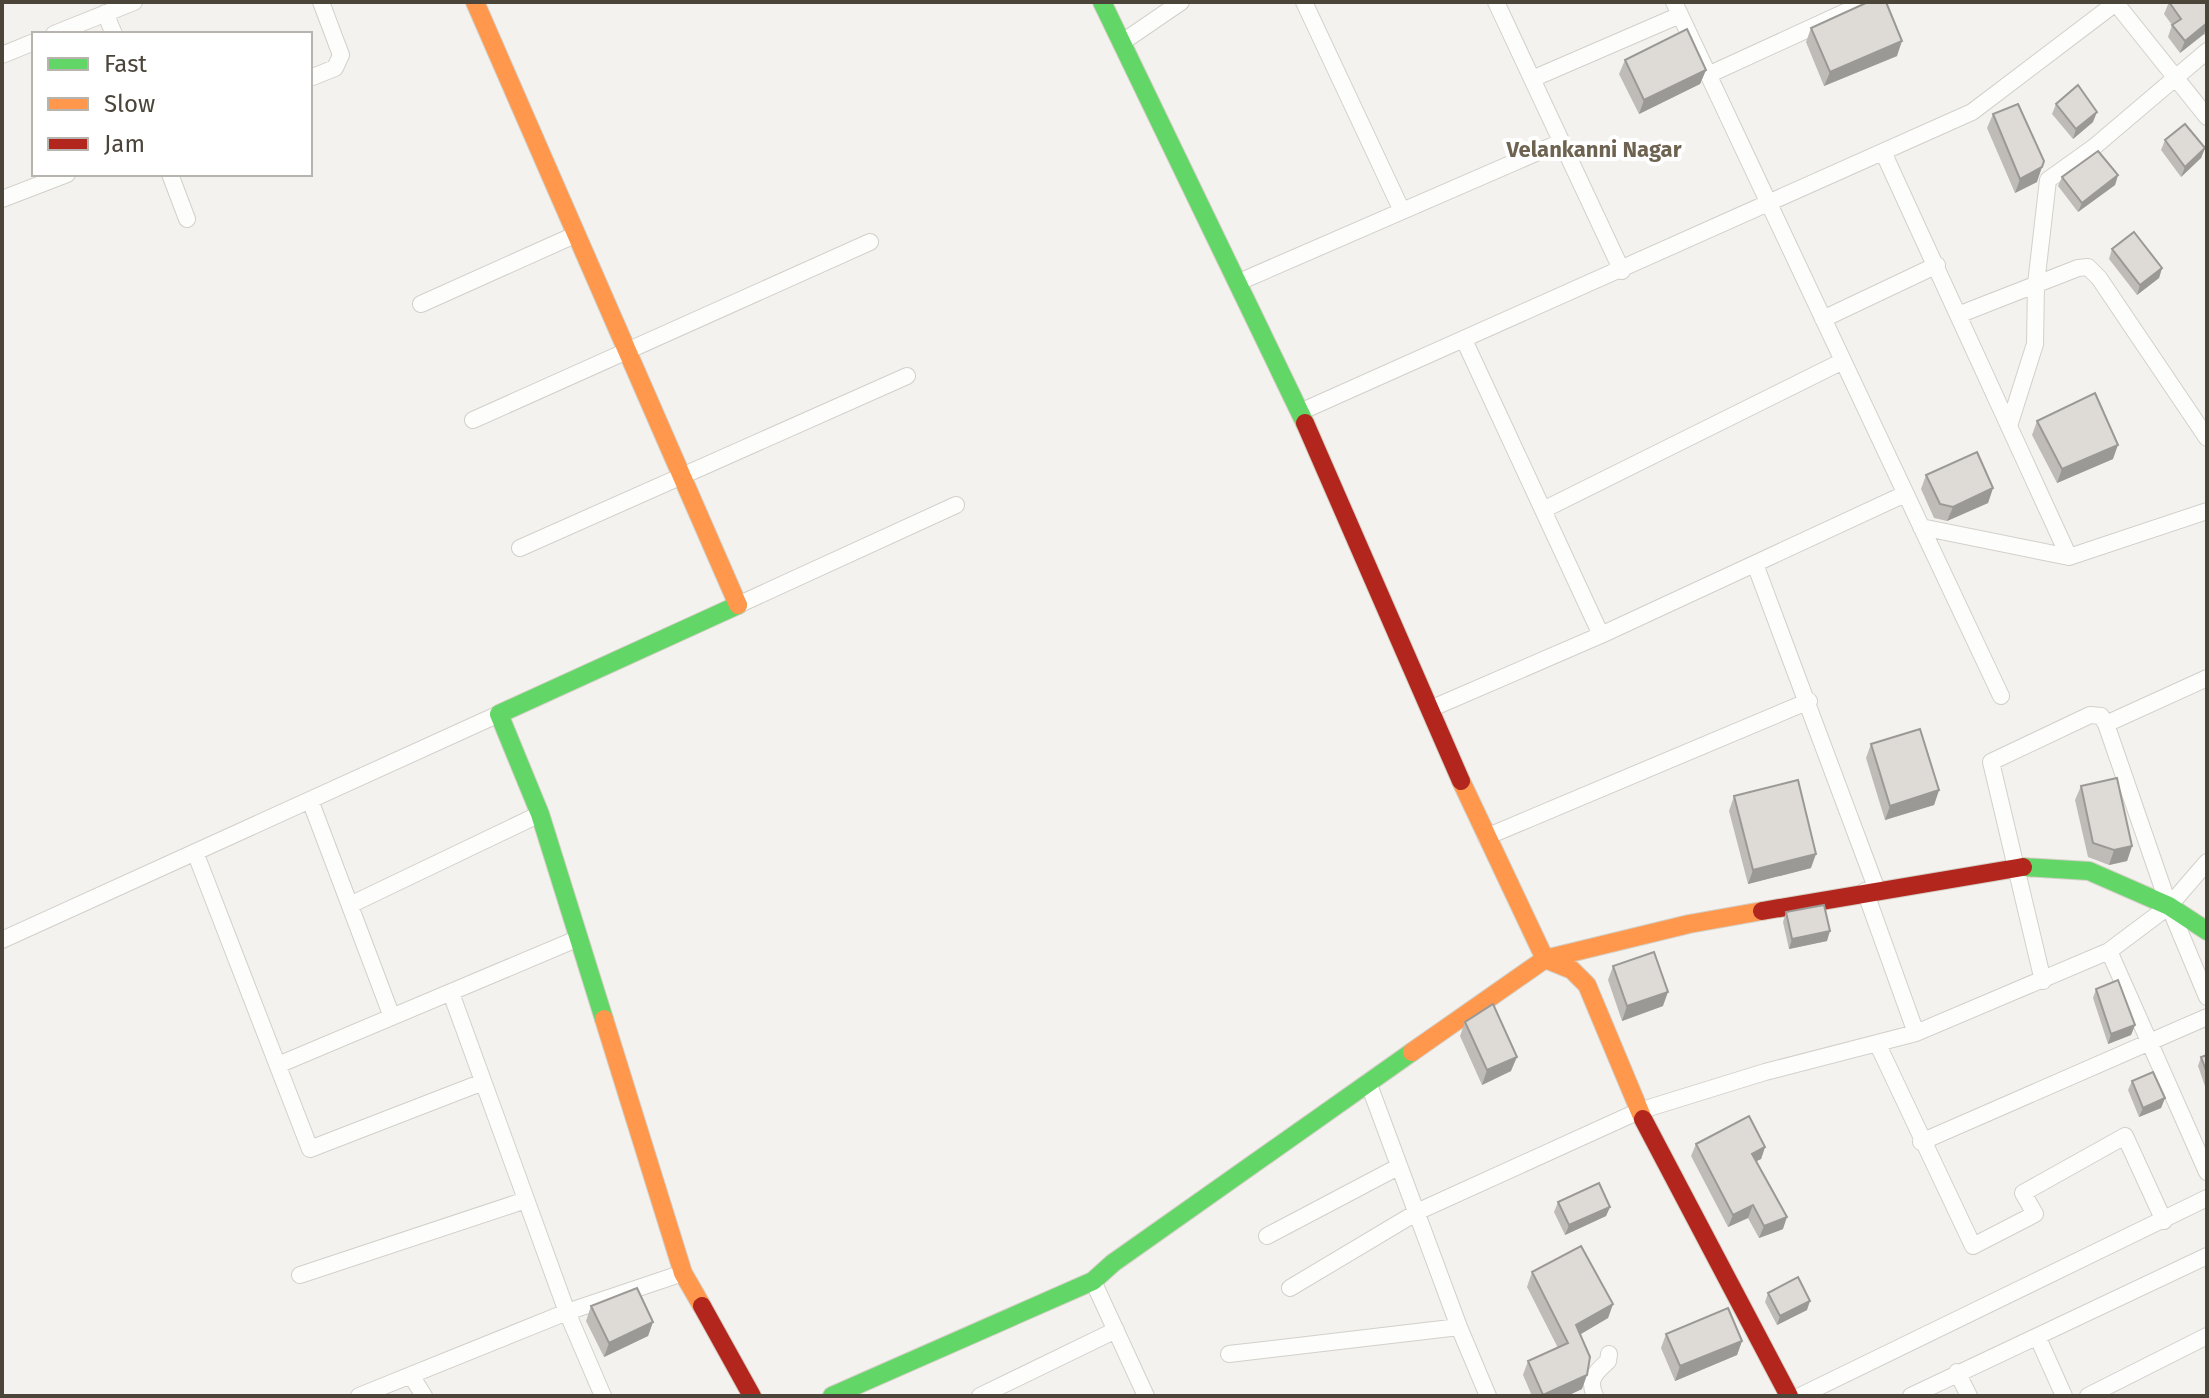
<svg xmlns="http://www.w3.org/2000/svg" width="2209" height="1398" font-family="'Fira Sans',sans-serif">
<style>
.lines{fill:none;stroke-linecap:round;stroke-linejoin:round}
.street-casing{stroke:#d2d0cb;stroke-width:18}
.fast-casing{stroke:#d3cfc5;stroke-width:20}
.slow-casing{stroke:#d3cfc5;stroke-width:20}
.jam-casing{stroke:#d3cfc5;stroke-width:20}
.street{stroke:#fdfdfc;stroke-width:16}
.fast{stroke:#63d668;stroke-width:18}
.slow{stroke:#ff974d;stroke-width:18}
.jam{stroke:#b3261e;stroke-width:18}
.wall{fill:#bfbcb8}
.shaded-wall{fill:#9b9996}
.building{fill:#dedbd6;stroke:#9b9996;stroke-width:2}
.labels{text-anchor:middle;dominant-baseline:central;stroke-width:8;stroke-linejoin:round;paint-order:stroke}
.neighbourhood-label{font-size:22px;font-weight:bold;fill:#6e6250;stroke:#fff}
</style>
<rect width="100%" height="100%" fill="#f4f2ee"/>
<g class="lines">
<defs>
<path id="street" d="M1304,2L1402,211
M1496,2L1622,271
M1674,2L2001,696
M2115,2L2207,117
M105,13L114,34
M54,34L134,2
M1124,41L1181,2
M2,55L34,42
M1708,75L1867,2
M310,78L335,68L341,55L321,2
M1532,79L1680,15
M1884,154L2069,557
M170,174L187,219
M2,199L67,174
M1239,282L1561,142
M421,304L577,234
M1958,315L2078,268L2088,267L2099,278L2207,438
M1823,319L1937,265
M1465,342L1601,635
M1300,412L1972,112L2117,2
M473,420L870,242
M2009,426L2035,344L2036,284L2048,180L2094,147L2207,51
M1543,510L1843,361
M1921,527L2069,557L2207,511
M520,548L907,376
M1755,564L1877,890
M740,604L956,505
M1430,709L1601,635L1905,494
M2106,724L2169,906L2207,997
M310,800L392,1017
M1486,837L1809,701
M195,852L310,1149L483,1082
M1865,891L1916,1033
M352,904L540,814
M2,940L499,714
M2109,951L2207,1172
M2043,981L1991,762L2090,715L2101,716L2106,724L2207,678
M451,993L567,1312L603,1396
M1878,1045L1973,1246L2035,1214L2023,1193L2125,1136L2164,1221
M278,1065L579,938
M1368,1082L1459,1327L1488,1396
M1921,1142L2207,1017
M1267,1236L1398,1167
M300,1275L526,1200
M1093,1281L1146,1396
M1290,1288L1419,1211L1639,1111L1765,1072L1916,1033L2109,951L2169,906L2207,862
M2038,1338L2064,1396
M1229,1354L1459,1327
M1957,1372L1969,1396
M412,1377L424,1396
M359,1396L567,1312L683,1273
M980,1396L1116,1330
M1595,1396C1587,1379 1596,1372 1608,1361L1609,1354
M1800,1396L2207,1198
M1911,1396L2207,1256
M2088,1396L2207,1336"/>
<path id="fast" d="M1102,2L1305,423
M2023,867L2089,871L2169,906L2207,931
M604,1019L540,814L499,714L738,605
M832,1396L1093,1281L1113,1263L1412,1052"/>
<path id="slow" d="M475,2L738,605
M1461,781L1545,959L1572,970L1587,985L1643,1119
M604,1019L683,1273L702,1306
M1412,1052L1545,959L1689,924L1762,911"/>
<path id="jam" d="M1305,423L1461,781
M1762,911L2023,867
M1643,1119L1789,1396
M702,1306L752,1396"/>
</defs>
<use href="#street" class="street-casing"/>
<use href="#fast" class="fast-casing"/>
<use href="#slow" class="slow-casing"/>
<use href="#jam" class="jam-casing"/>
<use href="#street" class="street"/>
<use href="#fast" class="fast"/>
<use href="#slow" class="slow"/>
<use href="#jam" class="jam"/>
</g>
<path class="wall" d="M2169,2H2207V38L2204,34L2180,53L2168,37L2172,25L2164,14Z
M1811,28L1897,56L1824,86L1806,42Z
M1625,60L1706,70L1700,84L1639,114L1619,74Z
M2056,104L2093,122L2073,139L2052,114Z
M1993,114L2037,182L2015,193L1987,128Z
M2165,140L2205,148L2201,158L2181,177L2161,150Z
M2118,175L2115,185L2078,212L2058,186L2062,177Z
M2112,249L2162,268L2159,278L2137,295L2109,259Z
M2037,421L2113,459L2057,483L2032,435Z
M1926,475L1993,488L1988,503L1947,521L1934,518L1921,489Z
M1871,744L1939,790L1934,805L1885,820L1866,758Z
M2081,786L2132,846L2127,861L2109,865L2088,857L2075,800Z
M1734,796L1811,868L1748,884L1729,811Z
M1786,912L1827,941L1789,949L1783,922Z
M1613,966L1663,1006L1622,1021L1608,980Z
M2096,989L2135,1025L2131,1035L2108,1044L2093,998Z
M1465,1022L1511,1071L1482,1085L1460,1036Z
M2207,1055V1092L2198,1066L2201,1057Z
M2132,1081L2165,1098L2161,1108L2139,1117L2128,1090Z
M1696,1144L1765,1147L1761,1159L1756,1161L1783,1229L1759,1238L1748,1218L1728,1227L1691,1156Z
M1558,1202L1610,1207L1606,1216L1565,1235L1554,1212Z
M1532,1272L1613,1304L1608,1318L1580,1334L1582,1389L1567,1396H1532L1523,1375L1528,1361L1558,1348L1527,1287Z
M1768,1293L1807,1310L1777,1325L1765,1302Z
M591,1306L653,1322L648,1336L604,1357L586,1321Z
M1666,1334L1742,1341L1737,1355L1675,1381L1661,1348Z"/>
<path class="shaded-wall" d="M2207,23L2204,34L2180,53L2185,41Z
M1902,41L1897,56L1824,86L1830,72Z
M1706,70L1700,84L1639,114L1644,100Z
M2097,112L2093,122L2073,139L2076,129Z
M2205,148L2201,158L2181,177L2185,167Z
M2042,167L2037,182L2015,193L2020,179Z
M2118,175L2115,185L2078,212L2082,203Z
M2162,268L2159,278L2137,295L2140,285Z
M2118,445L2113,459L2057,483L2062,469Z
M1993,488L1988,503L1947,521L1953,507Z
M1939,790L1934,805L1885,820L1890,806Z
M2132,846L2127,861L2109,865L2114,850Z
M1816,854L1811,868L1748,884L1753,870Z
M1830,931L1827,941L1789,949L1792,939Z
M1668,992L1663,1006L1622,1021L1627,1006Z
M2135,1025L2131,1035L2108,1044L2111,1034Z
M1517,1057L1511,1071L1482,1085L1487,1070Z
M2165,1098L2161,1108L2139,1117L2143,1108Z
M1765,1147L1761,1159L1747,1166L1752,1154Z
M1753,1205L1748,1218L1728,1227L1733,1215Z
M1610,1207L1606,1216L1565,1235L1569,1225Z
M1787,1217L1783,1229L1759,1238L1764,1226Z
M1810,1301L1807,1310L1777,1325L1780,1316Z
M1613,1304L1608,1318L1571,1340L1576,1325Z
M653,1322L648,1336L604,1357L609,1343Z
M1742,1341L1737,1355L1675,1381L1680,1366Z
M1587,1375L1582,1389L1567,1396H1542L1543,1395Z"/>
<path class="building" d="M1868,2H1886L1902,41L1830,72L1811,28Z
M2169,2H2207V23L2185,41L2172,25L2181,19Z
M1687,29L1706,70L1644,100L1625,60Z
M2078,85L2097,112L2076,129L2056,104Z
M2018,104L2044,161L2042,167L2020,179L1993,114Z
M2185,124L2205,148L2185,167L2165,140Z
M2098,151L2118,175L2082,203L2062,177Z
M2134,232L2162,268L2140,285L2112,249Z
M2095,393L2118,445L2062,469L2037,421Z
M1977,452L1993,488L1953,507L1940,504L1926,475Z
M1920,729L1939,790L1890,806L1871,744Z
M2117,778L2132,846L2114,850L2093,843L2081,786Z
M1798,780L1816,854L1753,870L1734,796Z
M1824,905L1830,931L1792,939L1786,912Z
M1654,952L1668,992L1627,1006L1613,966Z
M2118,980L2135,1025L2111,1034L2096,989Z
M1493,1004L1517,1057L1487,1070L1465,1022Z
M2207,1055V1073L2201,1057Z
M2153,1072L2165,1098L2143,1108L2132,1081Z
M1749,1116L1765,1147L1752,1154L1787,1217L1764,1226L1753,1205L1733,1215L1696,1144Z
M1599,1183L1610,1207L1569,1225L1558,1202Z
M1581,1246L1613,1304L1576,1325L1590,1357L1587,1375L1543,1395L1528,1361L1568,1343L1532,1272Z
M1798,1277L1810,1301L1780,1316L1768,1293Z
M637,1288L653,1322L609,1343L591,1306Z
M1728,1308L1742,1341L1680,1366L1666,1334Z"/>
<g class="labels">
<g class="neighbourhood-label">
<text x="1594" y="149">Velankanni Nagar</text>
</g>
</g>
<rect width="2209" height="1398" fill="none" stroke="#4b4439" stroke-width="8"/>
<rect x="32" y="32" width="280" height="144" fill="#ffffff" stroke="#b7b4b0" stroke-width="2"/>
<rect x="48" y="58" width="40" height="12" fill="#63d668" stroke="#b7b4b0" stroke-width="2"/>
<text x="104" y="72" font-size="24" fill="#4b4439">Fast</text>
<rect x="48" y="98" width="40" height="12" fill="#ff974d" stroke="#b7b4b0" stroke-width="2"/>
<text x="104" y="112" font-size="24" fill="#4b4439">Slow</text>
<rect x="48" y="138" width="40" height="12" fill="#b3261e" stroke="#b7b4b0" stroke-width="2"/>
<text x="104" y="152" font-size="24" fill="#4b4439">Jam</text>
</svg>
